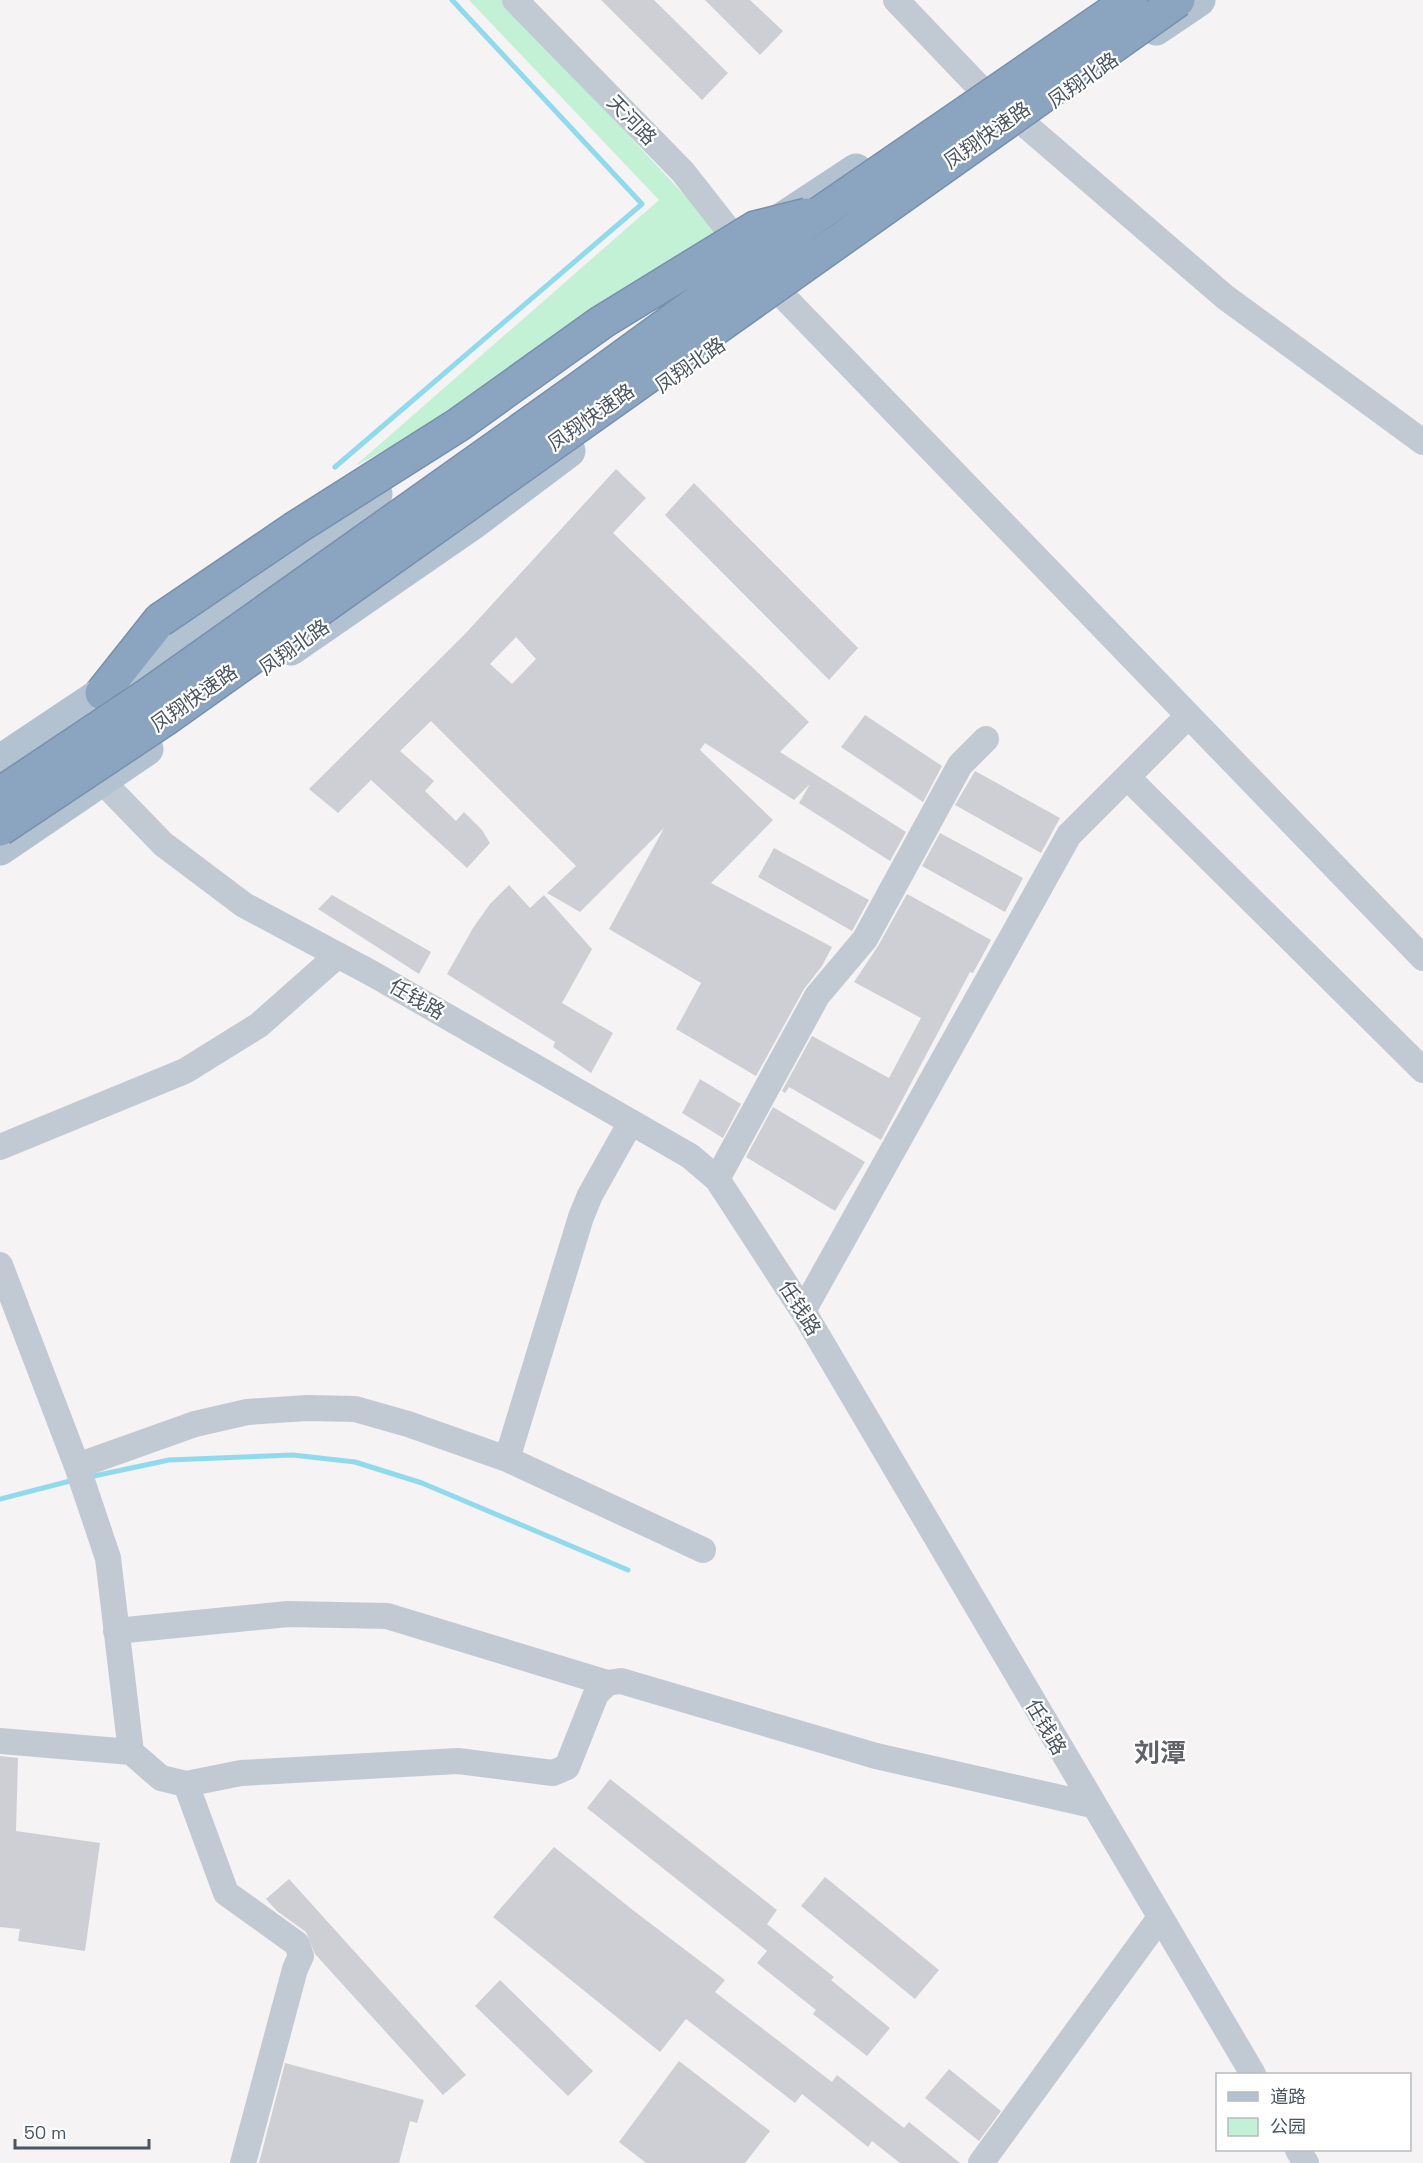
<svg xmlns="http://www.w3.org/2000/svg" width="1423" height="2163" font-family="'Space Grotesk','Noto Sans SC',sans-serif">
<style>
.green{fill:#c3f1d5}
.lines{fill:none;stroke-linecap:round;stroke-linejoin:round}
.stream{stroke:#90daee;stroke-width:5}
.building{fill:#cdcfd5;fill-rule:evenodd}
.highway-casing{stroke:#7690ad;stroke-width:36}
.minor{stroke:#c1cad2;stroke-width:26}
.major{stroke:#b3c2d1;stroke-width:33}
.highway{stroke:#8ba5c1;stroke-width:33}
.highway-bridge-casing{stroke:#7690ad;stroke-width:36;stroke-linecap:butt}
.highway-bridge{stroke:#8ba5c1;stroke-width:33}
.labels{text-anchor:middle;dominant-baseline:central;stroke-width:4.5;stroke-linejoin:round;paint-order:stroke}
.street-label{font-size:20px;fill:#4a5661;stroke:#fff}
.district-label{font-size:26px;font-weight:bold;fill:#5f6368;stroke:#fff}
</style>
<rect width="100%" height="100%" fill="#f5f3f3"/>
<path class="green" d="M469,0H502L719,232L453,414L355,466L659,200Z"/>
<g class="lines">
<path class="stream" d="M335,467L642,204L452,0
M89,1477L169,1460L293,1455L355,1462L422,1483L628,1570
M0,1499L74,1480"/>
</g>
<path class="building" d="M601,0H654L728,73L702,100Z
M705,0H750L783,31L760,55Z
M616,469L646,498L613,533L809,722L780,752L906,832L890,861L799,803L810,784L794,800L705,743L700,750L773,820L711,883L832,947L822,966L804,989L756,1076L676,1029L701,983L609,929L664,828L580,912L547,893L576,866L431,721L400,751L434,781L425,791L456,821L464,812L482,830L490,843L467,868L371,780L338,813L309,789L465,634ZM516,637L536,659L512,684L490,664Z
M694,483L858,648L829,680L665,515Z
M865,715L942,766L923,802L841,747Z
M975,771L1060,818L1041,853L955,805Z
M940,833L1023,878L1005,912L922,866Z
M774,848L869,900L852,931L758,877Z
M509,885L530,908L544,895L592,949L562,1003L613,1033L591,1073L553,1047L555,1042L447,974L473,928L490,904Z
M907,894L991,940L973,973L970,972L881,1140L789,1087L785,1093L782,1091L812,1036L889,1078L921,1018L854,982L878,946Z
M332,895L431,952L419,974L318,909Z
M700,1079L741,1104L723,1138L682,1113Z
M773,1107L865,1162L835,1211L746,1157Z
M0,1756L18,1758L16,1831L100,1843L85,1951L18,1941L20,1929L0,1927Z
M610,1779L777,1910L767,1924L834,1977L831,1980L890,2028L867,2056L813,2014L816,2010L757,1963L767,1951L587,1808Z
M554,1847L634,1911L725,1980L715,1992L832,2082L837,2075L904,2128L909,2122L960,2163H900L872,2141L868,2147L802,2094L795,2103L686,2019L660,2052L493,1917Z
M825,1877L939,1970L915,1999L801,1906Z
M289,1879L466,2075L443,2095L315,1954L306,1932L277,1911L266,1899Z
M500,1980L593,2071L568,2096L475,2006Z
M679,2061L770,2131L745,2163H646L619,2142Z
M285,2063L424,2100L417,2123L410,2121L399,2163H259Z
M949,2069L1001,2111L979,2141L925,2098Z"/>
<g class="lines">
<defs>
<path id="highway" d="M102,693L160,620"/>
</defs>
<use href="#highway" class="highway-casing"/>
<path class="minor" d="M515,0L683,172L741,246
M896,0L980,88
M1022,122L1225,297L1423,442
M784,297L1423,958
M1127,777L1423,1070
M102,781L163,844L244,905L373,974L690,1156L717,1179L803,1311L1253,2074
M0,1147L185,1071L259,1025L338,955
M717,1179L817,996L865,939L960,765L986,739
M0,1265L77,1466L108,1558L131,1752L161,1778L186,1784L241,1773L458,1761L553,1773L567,1767L596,1694L607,1683L621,1681L876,1756L1092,1805
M803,1311L1069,835L1188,716
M507,1459L581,1217L590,1195L631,1122
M77,1466L195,1424L247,1412L307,1408L355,1409L408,1424L507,1459L703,1550
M116,1631L288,1614L387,1616L607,1683
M0,1741L131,1752
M186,1784L226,1893L297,1944L301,1956L295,1969L243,2163
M1298,2150L1306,2163
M981,2163L1159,1919"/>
<path class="major" d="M1156,29L1199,0
M774,224L856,170
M291,649L472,524L569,451
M0,761L102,693L376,494
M0,849L147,749"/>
<use href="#highway" class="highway"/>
<defs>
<path id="highway-bridge" d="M160,620L297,527L458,425L602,322L755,228L807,215
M0,794L148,695L580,388L823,211L1130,0
M0,829L165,719L1178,0"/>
</defs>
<use href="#highway-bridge" class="highway-bridge-casing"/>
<use href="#highway-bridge" class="highway-bridge"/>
</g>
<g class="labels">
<g class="street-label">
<text transform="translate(1083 80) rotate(-35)">凤翔北路</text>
<text transform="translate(632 120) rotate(46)">天河路</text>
<text transform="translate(987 135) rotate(-35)">凤翔快速路</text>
<text transform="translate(690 365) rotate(-35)">凤翔北路</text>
<text transform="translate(591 417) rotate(-35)">凤翔快速路</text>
<text transform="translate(294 647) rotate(-35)">凤翔北路</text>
<text transform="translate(194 698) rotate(-35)">凤翔快速路</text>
<text transform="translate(417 999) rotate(30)">任钱路</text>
<text transform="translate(800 1308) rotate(58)">任钱路</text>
<text transform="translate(1046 1727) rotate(60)">任钱路</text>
</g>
<g class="district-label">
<text x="1160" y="1753">刘潭</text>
</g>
</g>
<rect x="1216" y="2073" width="195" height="78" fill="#ffffff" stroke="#b7bbc0" stroke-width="1.5"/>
<rect x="1228" y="2092" width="30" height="9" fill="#b3c2d1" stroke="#b7bbc0" stroke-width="1.5"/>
<text x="1270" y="2103" font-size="18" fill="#4a5661">道路</text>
<rect x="1228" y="2118" width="30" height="18" fill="#c3f1d5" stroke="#b7bbc0" stroke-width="1.5"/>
<text x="1270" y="2133" font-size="18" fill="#4a5661">公园</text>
<path d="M15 2139v9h134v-9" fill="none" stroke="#4a5661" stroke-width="3"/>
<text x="24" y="2139" font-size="18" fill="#4a5661" stroke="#ffffff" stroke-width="4.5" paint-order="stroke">50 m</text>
</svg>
